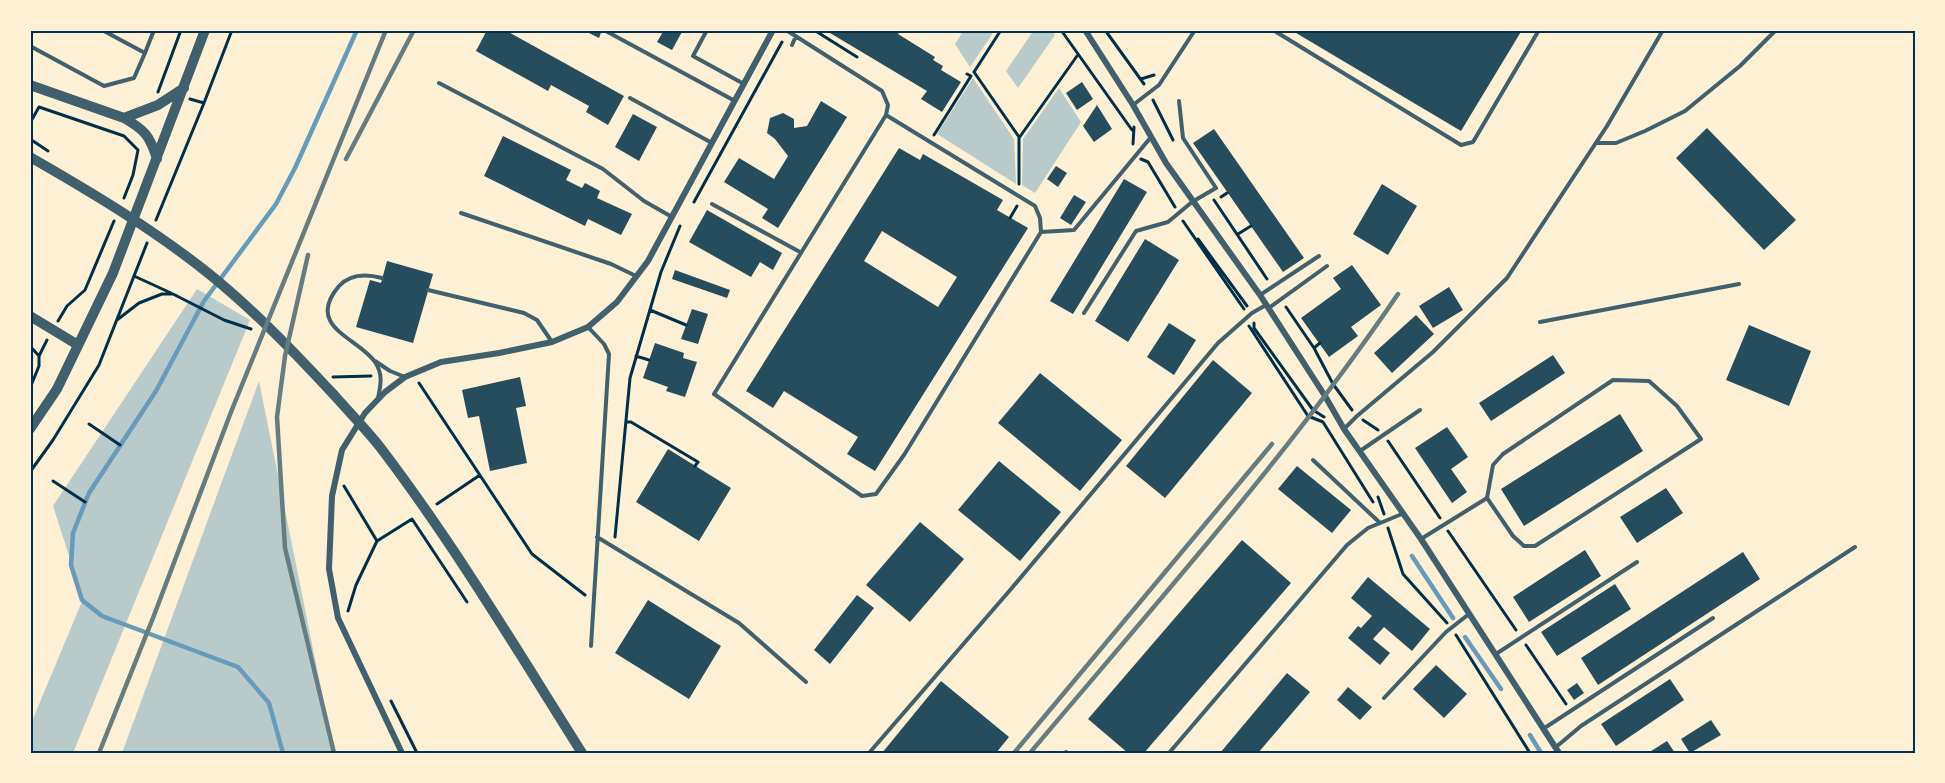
<svg xmlns="http://www.w3.org/2000/svg" width="1945" height="783" font-family="Signika,sans-serif">
<style>
.green{fill:#b9caca}
.lines{fill:none;stroke-linecap:round;stroke-linejoin:round}
.stream{stroke:#669bbc;stroke-width:4.5}
.building{fill:#264d5e;fill-rule:evenodd}
.path{stroke:#003049;stroke-width:3}
.service{stroke:#3f606c;stroke-width:4}
.minor{stroke:#3f606c;stroke-width:6}
.tertiary{stroke:#3f606c;stroke-width:10}
.rail{stroke:#657d81;stroke-width:4.5}
.neatline{fill:none;stroke:#003049;stroke-width:2}
</style>
<rect width="100%" height="100%" fill="#fdf0d5"/>
<path class="green" d="M964,30H995L970,67L955,44Z
M1034,30H1051L1055,35L1018,88L1006,71Z
M973,78L1014,139L1016,184L937,134Z
M1059,88L1081,122L1035,193L1022,185L1023,139Z
M197,289L250,320L73,753H30V726L83,599L53,506Z
M259,381L334,753H122Z"/>
<g class="lines">
<path class="stream" d="M1412,556L1453,618
M1465,637L1501,689
M1530,735L1541,753
M283,753L269,703L238,667L102,616L82,600L71,565L73,533L89,493L156,391L204,301L276,204L295,168L357,30"/>
</g>
<path class="building" d="M487,30H505L624,96L608,125L586,112L589,106L551,85L548,91L476,51Z
M583,30H602L599,38Z
M664,30H683L672,50L657,42Z
M825,30H901L898,34L935,57L933,60L943,66L941,70L961,82L942,112L921,99L927,91Z
M1291,30H1522L1461,131Z
M1082,82L1093,99L1077,110L1066,93Z
M821,101L847,117L778,228L762,218L768,209L724,182L739,158L774,179L788,156L775,139L767,133L770,118L783,113L794,119V128L807,126Z
M1097,105L1112,129L1094,142L1083,126Z
M633,114L657,127L639,161L615,147Z
M1707,128L1796,220L1764,250L1676,158Z
M1214,129L1304,258L1283,272L1193,143Z
M503,136L571,170L566,180L582,188L585,183L600,191L597,198L632,214L621,235L588,219L585,226L484,176Z
M899,148L920,160L923,154L1003,200L997,210L1028,228L875,471L847,454L858,437L784,391L773,408L746,391ZM882,231L957,277L938,307L864,261Z
M1056,166L1067,173L1058,187L1047,179Z
M1124,179L1147,192L1073,314L1050,301Z
M1382,184L1417,206L1388,255L1353,234Z
M1074,195L1086,202L1071,225L1060,218Z
M707,210L782,253L773,270L760,262L751,277L689,242Z
M1145,239L1179,260L1128,342L1095,321Z
M387,261L433,274L413,343L356,327L370,280L381,283Z
M1352,265L1381,305L1351,327L1358,336L1329,357L1301,318L1341,289L1333,278Z
M675,270L730,290L727,298L672,279Z
M1449,287L1463,310L1433,328L1419,306Z
M692,309L708,314L698,344L681,339Z
M1416,315L1434,334L1392,373L1374,353Z
M1169,323L1196,340L1174,375L1147,357Z
M1749,325L1811,351L1789,406L1726,380Z
M655,343L684,353L683,358L697,362L685,397L666,391L668,387L643,378Z
M1553,355L1565,373L1491,421L1479,403Z
M1213,360L1252,393L1165,498L1126,466Z
M1040,373L1122,440L1080,491L998,423Z
M520,377L526,406L516,408L527,463L490,471L479,416L468,418L462,390Z
M1620,414L1643,451L1524,526L1501,489Z
M1447,427L1468,457L1451,469L1467,492L1452,503L1415,448Z
M668,449L731,488L699,541L636,502Z
M999,461L1061,512L1020,561L958,510Z
M1297,466L1351,510L1332,533L1278,489Z
M1666,488L1683,513L1637,543L1620,517Z
M920,522L964,559L910,622L866,585Z
M1242,540L1291,583L1144,753H1128L1088,719Z
M1585,550L1601,576L1529,622L1513,597Z
M1743,552L1760,579L1598,685L1581,658Z
M1368,577L1430,629L1412,651L1384,627L1373,639L1390,653L1380,665L1348,638L1358,626L1361,628L1372,616L1351,598Z
M1615,584L1631,609L1557,656L1541,632Z
M857,595L874,608L830,664L814,650Z
M648,600L721,646L689,699L615,653Z
M1436,665L1467,694L1444,718L1413,689Z
M1287,673L1310,692L1258,753H1220Z
M1670,679L1684,700L1616,746L1601,724Z
M941,681L1009,737L996,753H882Z
M1577,683L1584,693L1574,700L1567,690Z
M1348,687L1372,707L1360,720L1337,700Z
M1711,720L1721,735L1690,753L1681,739Z
M1667,741L1675,753H1648Z"/>
<g class="lines">
<path class="path" d="M814,30L857,57
M1061,30L1132,130
M1105,30L1144,84
M974,72L1019,137
M974,72L1001,30
M1141,79L1154,75
M158,92L181,30
M1153,100L1173,140
M204,103L232,30
M30,123L39,107L124,136L138,150L133,175L124,198
M934,135L971,76L967,74
M30,139L48,151
M1133,144L1134,127
M1141,159L1148,162L1175,207
M1019,184V138L1077,56
M1221,197L1227,193
M1214,200L1267,279
M694,202L782,42
M1010,218L1017,206
M156,220L204,103L190,99
M1183,221L1244,309
M1238,234L1251,226
M1198,239L1247,306
M134,276L171,293
M1286,307L1314,348L1333,384L1352,410
M650,310L686,325
M117,320L139,303L162,294H173L224,320L251,329
M58,321L67,306L85,290L114,221
M1254,323V328L1313,410L1324,417
M1249,326L1308,416L1323,422L1373,502
M30,346L39,356
M1314,348L1320,343
M636,356L649,360
M333,377L371,376
M419,383L532,554L585,595
M30,388L39,366V356L47,340
M1363,420L1378,430
M626,422H631L698,462L695,466
M89,424L120,445
M1388,441L1440,518
M30,472L53,440L99,365L147,243
M53,481L85,502
M344,486L377,541
M1378,497L1384,514
M437,504L480,475
M1388,528L1403,574L1447,623
M1448,531L1516,630
M615,537L630,378L661,272L680,226
M348,611L356,585L377,541L412,519L467,602
M1456,635L1530,753
M1526,645L1566,704
M391,701L417,753"/>
<path class="service" d="M102,30L145,53L154,30
M604,30L735,101
M707,30L693,56L744,84
M786,30L882,91L888,105L886,115L714,394L862,496L876,494L904,455L1041,232L1040,218L1035,206L886,115
M1273,30L1461,145L1473,142L1539,30
M792,45L796,36
M30,46L104,86L134,78L145,53
M439,83L603,169L644,201L672,217
M630,98L712,143
M1133,105L1159,85L1195,30
M1596,143H1616L1645,131L1685,111L1740,66L1776,30
M712,204L800,252
M461,213L611,264L636,276
M1041,232L1074,230L1151,137
M428,290L524,313L537,320L552,342
M1260,295L1319,256
M1269,308L1327,266
M1084,313L1136,231L1168,222L1192,202L1216,188L1183,138L1179,101
M1540,322L1739,284
M588,327L604,344L609,354L591,646
M375,361L390,371L405,377
M378,398C381,384 383,374 375,362C359,338 304,327 339,286C351,273 367,274 382,278
M1344,429L1357,416L1433,352L1507,278L1607,126L1663,30
M1360,451L1420,410
M1313,460L1379,522
M597,537L739,623L806,682
M1421,539L1487,498L1513,536L1524,546H1535L1701,439L1677,406L1649,381L1613,380L1503,454L1493,465L1487,498
M1496,654L1637,562
M1384,698L1446,632L1469,614
M1543,729L1713,618
M1556,747L1581,726L1855,547
M1066,752L1067,753
M869,753L1011,589L1218,343L1252,313L1266,305
M1169,753L1347,545L1368,528L1402,514"/>
<path class="minor" d="M1085,30L1133,105L1166,163L1260,295L1325,396L1344,429L1421,539L1559,753
M402,753L338,618L329,569L332,496L342,450L365,413L385,392L405,377L441,362L499,353L552,342L588,327L617,302L648,261L773,30"/>
<path class="tertiary" d="M30,85L124,118C145,130 150,136 157,159
M124,118L158,105L184,88
M30,157C91,192 153,229 208,273C254,310 295,353 335,396C350,413 366,429 380,447C454,544 517,650 582,753
M30,316L78,345
M30,429L57,389L113,273L205,30"/>
<path class="rail" d="M346,159L414,30
M308,255L285,356L277,417L285,548L334,753
M99,753L153,618L231,412L386,30
M1014,753L1272,444
M1030,753C1156,603 1288,456 1398,294"/>
</g>
<rect width="1945" height="783" fill="none" stroke="#fdf0d5" stroke-width="63"/>
<rect x="32" y="32" width="1882" height="720" class="neatline"/>
</svg>
